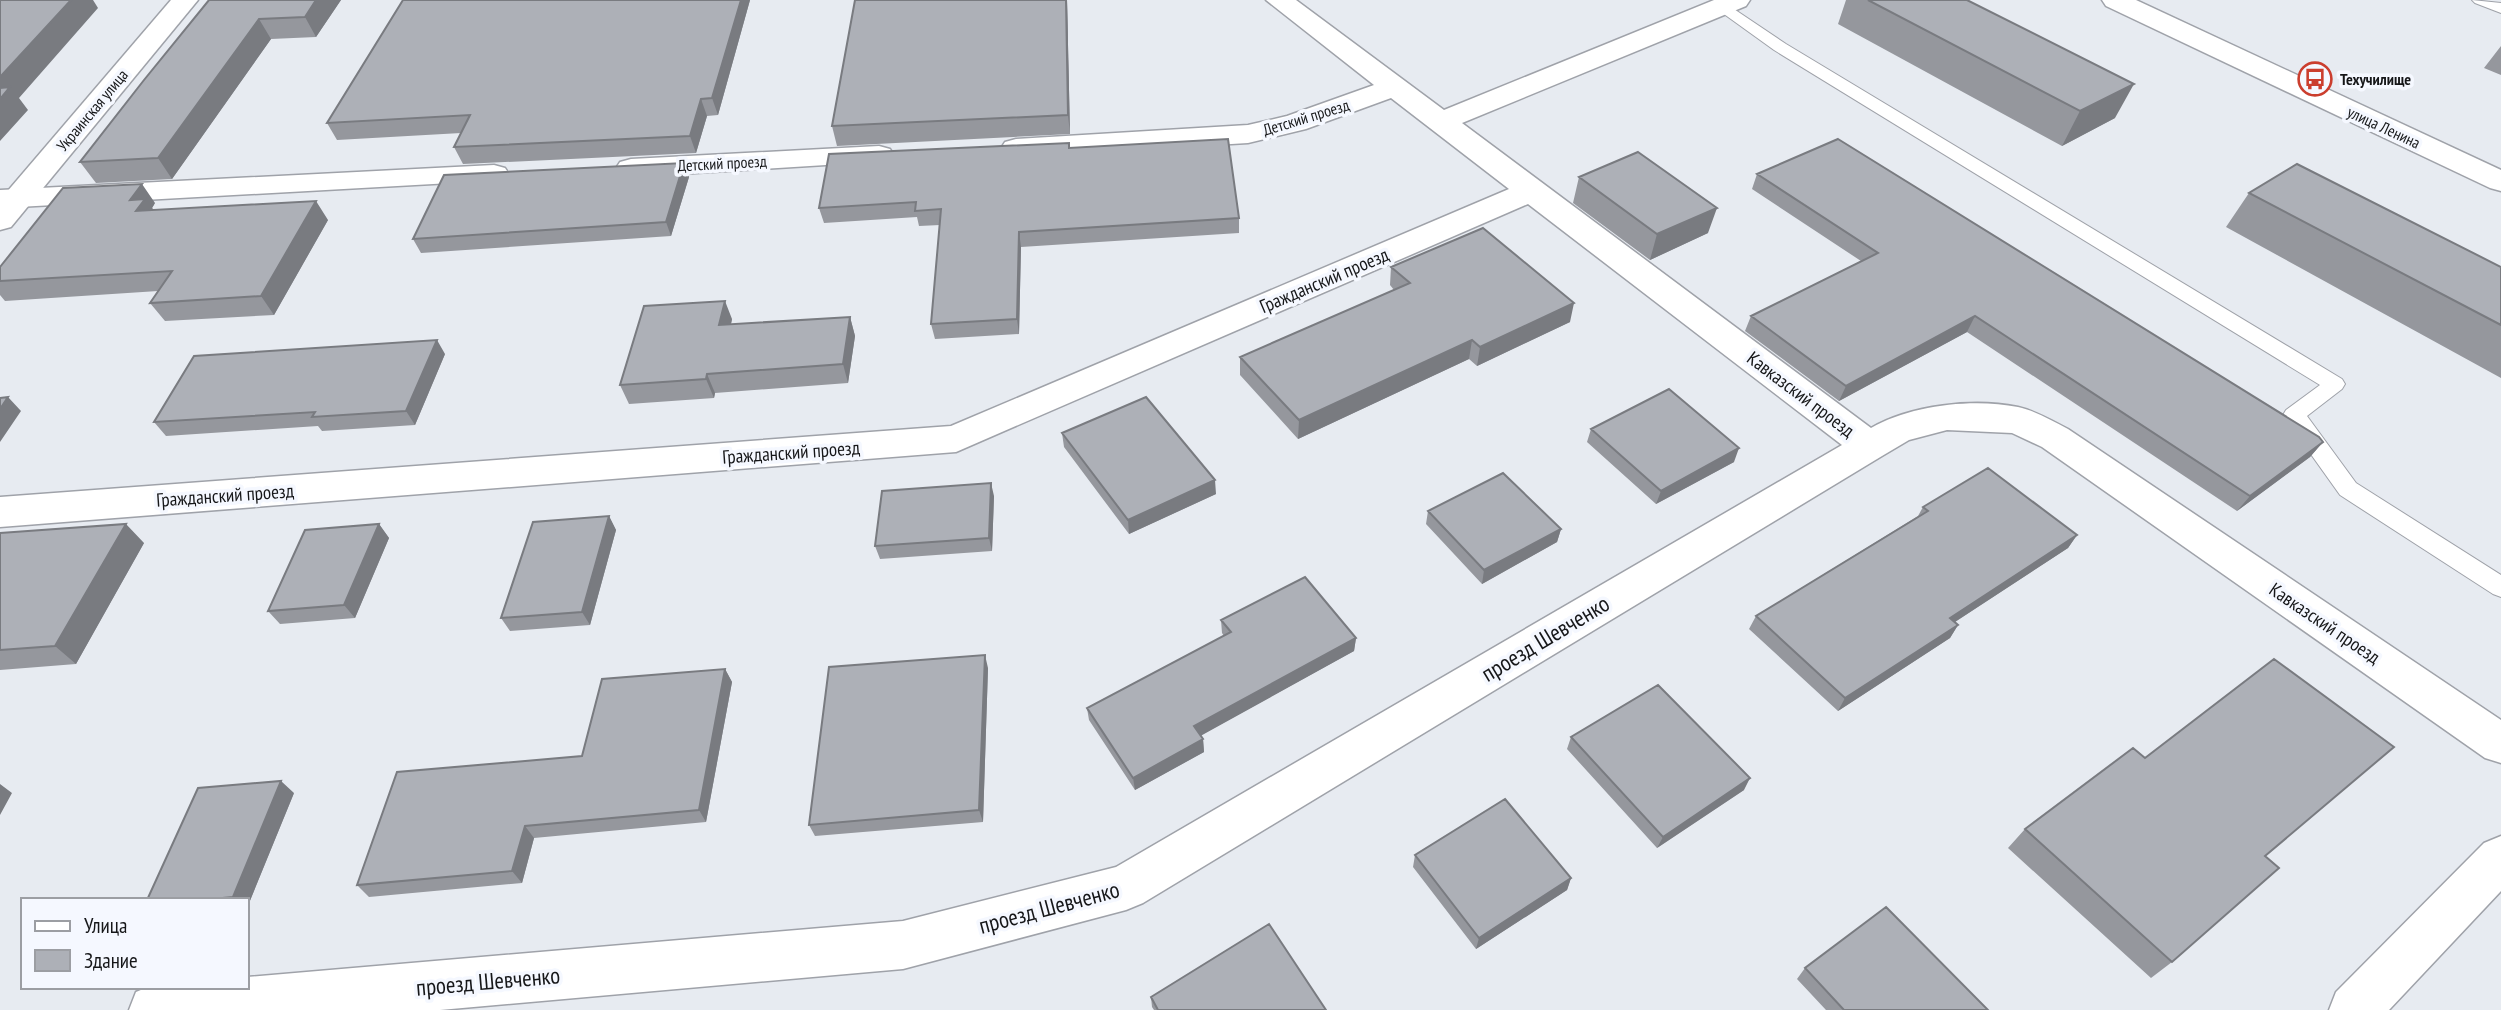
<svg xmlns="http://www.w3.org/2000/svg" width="2501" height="1010" font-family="'PT Sans Narrow',sans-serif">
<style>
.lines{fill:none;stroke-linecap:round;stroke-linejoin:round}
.service-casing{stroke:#9fa2a9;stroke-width:2}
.minor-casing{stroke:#9fa2a9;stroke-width:3}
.tertiary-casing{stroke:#9fa2a9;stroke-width:3}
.secondary-casing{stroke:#9fa2a9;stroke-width:3}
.service{fill:#fff;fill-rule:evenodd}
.minor{fill:#fff;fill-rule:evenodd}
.tertiary{fill:#fff;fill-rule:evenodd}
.secondary{fill:#fff;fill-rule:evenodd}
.wall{fill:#95979d}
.shaded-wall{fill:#797b80}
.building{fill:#adb0b7;stroke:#797b80;stroke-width:2}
.labels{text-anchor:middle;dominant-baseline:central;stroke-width:7;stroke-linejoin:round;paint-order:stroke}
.far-poi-label{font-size:16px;font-weight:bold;fill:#161719;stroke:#f5f8ff;text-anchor:start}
.far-street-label{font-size:16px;fill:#161719;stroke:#f5f8ff}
.street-label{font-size:19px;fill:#161719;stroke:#f5f8ff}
.near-street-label{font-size:23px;fill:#161719;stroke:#f5f8ff}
</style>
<rect width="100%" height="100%" fill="#e7ebf1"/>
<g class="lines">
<defs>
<path id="service" d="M2472,0L2501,3V13L2475,3Z
M1722,1L1786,44L2342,379L2345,384L2342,389L2307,416L2356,483L2501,575V597L2493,594L2340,495L2283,415L2286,410L2320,385L1774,50L1717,9L1714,6L1717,3Z"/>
<path id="minor" d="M1266,0H1296L1444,110L1714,0H1750L1746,6L1462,123L1871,428C1911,405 1973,398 2018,407C2036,411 2052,421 2068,429L2501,720V763L2485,758L2042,447L2012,433L1947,430L1909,440L1882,456L1143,903L1126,910L903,969L440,1010H129L136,992L148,987H247V977L903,921L1116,867L1842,445L1528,204L956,452L0,527V497L951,426L1509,189L1391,98L1306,129L1248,143L1016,157L1005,154L1001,148L1005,142L1016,139L1248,125L1287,116L1374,85Z
M879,146L890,149L894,155L890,161L631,177L620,174L616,168L620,162L631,159Z
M494,165L505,168L509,174L505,180L0,208V190Z
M2501,836V891L2389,1010H2329L2336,992L2484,843Z"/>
<path id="tertiary" d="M171,0H198L11,227L0,230V200Z"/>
<path id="secondary" d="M2102,0H2136L2501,170V191L2490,188L2106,6Z"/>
</defs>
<use href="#service" class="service-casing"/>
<use href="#minor" class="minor-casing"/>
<use href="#tertiary" class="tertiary-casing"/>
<use href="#secondary" class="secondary-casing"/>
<use href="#service" class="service"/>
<use href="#minor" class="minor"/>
<use href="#tertiary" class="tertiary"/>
<use href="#secondary" class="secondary"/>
</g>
<path class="wall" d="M209,0H341L316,37L271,39L172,179L96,183L80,162Z
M403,0H750L718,115L707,116L696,153L463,164L454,147L461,133L337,140L327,123Z
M855,0H1067L1070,134L837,146L832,126Z
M1846,0H1967L2115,118L2062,146L1838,24Z
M2501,46V75L2484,68Z
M1069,148L1239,218V233L1021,247L1019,334L935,339L931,324L940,225L919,226L917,217L824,223L819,208Z
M1757,174L2323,442L2310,457L2237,511L1967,332L1839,401L1745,331L1751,316L1861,261L1752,189Z
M689,177L671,236L421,253L413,239Z
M1579,177L1708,233L1650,260L1573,203Z
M2249,193L2501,267V378L2226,227Z
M155,203L152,208L154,210L328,220L274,315L165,321L150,303L158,291L5,301L0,295V267Z
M1391,267L1570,322L1477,366L1469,359L1298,439L1240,375V357L1394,290L1390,285Z
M850,317L855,336L848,383L715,393L714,398L629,404L620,385L732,319L731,325Z
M445,354L415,425L322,431L318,426L166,436L154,422Z
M1591,429L1734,462L1656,504L1587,442Z
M1062,433L1216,494L1129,534L1064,447Z
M994,496L992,551L880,559L875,546Z
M1923,507L2077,535L2068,548L1955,622L1958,625L1950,638L1838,711L1749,629L1756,616L1918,516Z
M1428,511L1561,529L1557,542L1482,584L1426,524Z
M609,516L616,530L590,625L510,631L501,618Z
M379,524L389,538L355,618L280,624L268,611Z
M0,533L144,543L76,664L0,670Z
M1221,620L1356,638L1354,651L1201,735L1203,739L1204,752L1135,790L1089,720L1087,708L1224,636L1222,633Z
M988,668L983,822L815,836L809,825Z
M725,669L732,682L706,822L534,838L522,883L369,897L357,885L582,756Z
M1571,737L1744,790L1657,848L1567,749Z
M294,793L247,908V900H147Z
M2025,829L2172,962L2151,978L2008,848Z
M1415,855L1571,878L1567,890L1476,949L1413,867Z
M1805,968L1988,1010H1826L1797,979Z
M1151,997L1326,1010H1154L1152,1007Z"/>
<path class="shaded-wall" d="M71,0H93L98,8L19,98L28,110L0,141V77Z
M316,0H341L316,37L305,17Z
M741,0H750L718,115L712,98Z
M1066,0H1067L1070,134L1068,115Z
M259,19L271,39L172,179L158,158Z
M2134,84L2115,118L2062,146L2080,111Z
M701,99L707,116L696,153L690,136Z
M684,163L689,177L671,236L666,222Z
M142,184L155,203L152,208L159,218L136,211L130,200Z
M316,201L328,220L274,315L261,296Z
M1717,208L1708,233L1650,260L1657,234Z
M1019,232L1021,247L1019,334L1017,319Z
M725,301L732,319L726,344L719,325Z
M1574,303L1570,322L1477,366L1480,347Z
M1975,316L1967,332L1839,401L1846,386Z
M850,317L855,336L848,383L843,364Z
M437,340L445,354L415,425L406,411Z
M1472,340L1469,359L1298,439L1299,420Z
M707,374L715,393L714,398L706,379Z
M8,397L21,411L0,442V409Z
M2323,442L2310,457L2237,511L2250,496Z
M1739,448L1734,462L1656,504L1661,491Z
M1215,480L1216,494L1129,534L1128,520Z
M991,483L994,496L992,551L989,538Z
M609,516L616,530L590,625L582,612Z
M126,524L144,543L76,664L55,646Z
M379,524L389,538L355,618L344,605Z
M1561,529L1557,542L1482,584L1484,570Z
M2077,535L2068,548L1941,631L1950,618Z
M1958,625L1950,638L1838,711L1845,698Z
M1356,638L1354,651L1195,739L1194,726Z
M985,655L988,668L983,822L979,810Z
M725,669L732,682L706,822L699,810Z
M1203,739L1204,752L1135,790L1133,778Z
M1750,778L1744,790L1657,848L1663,837Z
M281,781L294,793L247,908V900H236L233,897Z
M0,784L12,793L0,815Z
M525,826L534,838L522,883L512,871Z
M1571,878L1567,890L1476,949L1479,938Z"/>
<path class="building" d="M0,0H71L0,77Z
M209,0H316L305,17L259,19L158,158L80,162L144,80Z
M403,0H741L712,98L701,99L690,136L454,147L470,115L327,123Z
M855,0H1066L1068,115L832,126Z
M1868,0H1967L2134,84L2080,111Z
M10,87L0,99V88Z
M1228,139L1239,218L1019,232L1017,319L931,324L941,209L915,211L916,202L819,208L829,154L1069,143V148Z
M1838,139L2319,437L2323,442L2250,496L1975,316L1846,386L1751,316L1878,253L1757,174Z
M1638,152L1717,208L1657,234L1579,177Z
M684,163L666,222L413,239L444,175Z
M2297,164L2501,267V325L2249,193Z
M142,184L130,200L145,199L136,211L316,201L261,296L150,303L172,271L0,281V267L63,188Z
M1483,228L1574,303L1480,347L1472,340L1299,420L1240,357L1410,283L1391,267Z
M725,301L719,325L850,317L843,364L707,374L706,379L620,385L644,306Z
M437,340L406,411L312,417L315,412L154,422L194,356Z
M1669,389L1739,448L1661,491L1591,429Z
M8,397L0,409V398Z
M1146,397L1215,480L1128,520L1062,433Z
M1988,468L2077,535L1950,618L1958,625L1845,698L1756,616L1928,511L1923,507Z
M1503,473L1561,529L1484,570L1428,511Z
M991,483L989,538L875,546L882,491Z
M609,516L582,612L501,618L533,522Z
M126,524L55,646L0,650V533Z
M379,524L344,605L268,611L305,530Z
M1305,577L1356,638L1194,726L1203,739L1133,778L1087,708L1231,632L1221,620Z
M985,655L979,810L809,825L829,667Z
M2274,659L2394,747L2265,856L2279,868L2172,962L2025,829L2133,748L2145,758Z
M725,669L699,810L525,826L512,871L357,885L397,772L582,756L602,679Z
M1658,685L1750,778L1663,837L1571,737Z
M281,781L233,897L201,900H147L198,788Z
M1505,799L1571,878L1479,938L1415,855Z
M1886,907L1988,1010H1844L1805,968Z
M1269,924L1326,1010H1158L1151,997Z"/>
<defs>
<symbol id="bus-ring" viewBox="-11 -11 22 22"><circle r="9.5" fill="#f5f8ff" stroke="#cb3e2e" stroke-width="1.5"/><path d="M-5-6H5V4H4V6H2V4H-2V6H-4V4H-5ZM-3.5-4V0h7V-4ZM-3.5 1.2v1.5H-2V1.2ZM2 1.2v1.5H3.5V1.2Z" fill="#cb3e2e"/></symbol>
</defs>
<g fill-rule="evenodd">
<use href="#bus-ring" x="2296" y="60" width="38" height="38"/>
</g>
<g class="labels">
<g class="far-poi-label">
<text x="2340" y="79">Техучилище</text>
</g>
<g class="far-street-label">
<text transform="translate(92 110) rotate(-50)">Украинская улица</text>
<text transform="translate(1306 117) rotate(-17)">Детский проезд</text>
<text transform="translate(2384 127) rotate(25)">улица Ленина</text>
<text transform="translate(722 163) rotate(-3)">Детский проезд</text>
</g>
<g class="street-label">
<text transform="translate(1324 280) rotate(-23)">Гражданский проезд</text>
<text transform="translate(1801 394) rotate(37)">Кавказский проезд</text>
<text transform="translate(791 452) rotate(-4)">Гражданский проезд</text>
<text transform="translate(225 495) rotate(-4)">Гражданский проезд</text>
<text transform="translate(2325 623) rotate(34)">Кавказский проезд</text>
</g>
<g class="near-street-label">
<text transform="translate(1545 638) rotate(-31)">проезд Шевченко</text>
<text transform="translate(1049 907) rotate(-15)">проезд Шевченко</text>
<text transform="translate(488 981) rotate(-5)">проезд Шевченко</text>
</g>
</g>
<rect x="21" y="898" width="228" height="91" fill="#f5f8ff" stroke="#9c9ea3" stroke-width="2"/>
<rect x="35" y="921" width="35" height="10" fill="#ffffff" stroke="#9c9ea3" stroke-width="2"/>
<text x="84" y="933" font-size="21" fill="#161719">Улица</text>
<rect x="35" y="950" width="35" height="21" fill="#adb0b7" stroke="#9c9ea3" stroke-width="2"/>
<text x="84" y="968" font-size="21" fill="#161719">Здание</text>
</svg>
